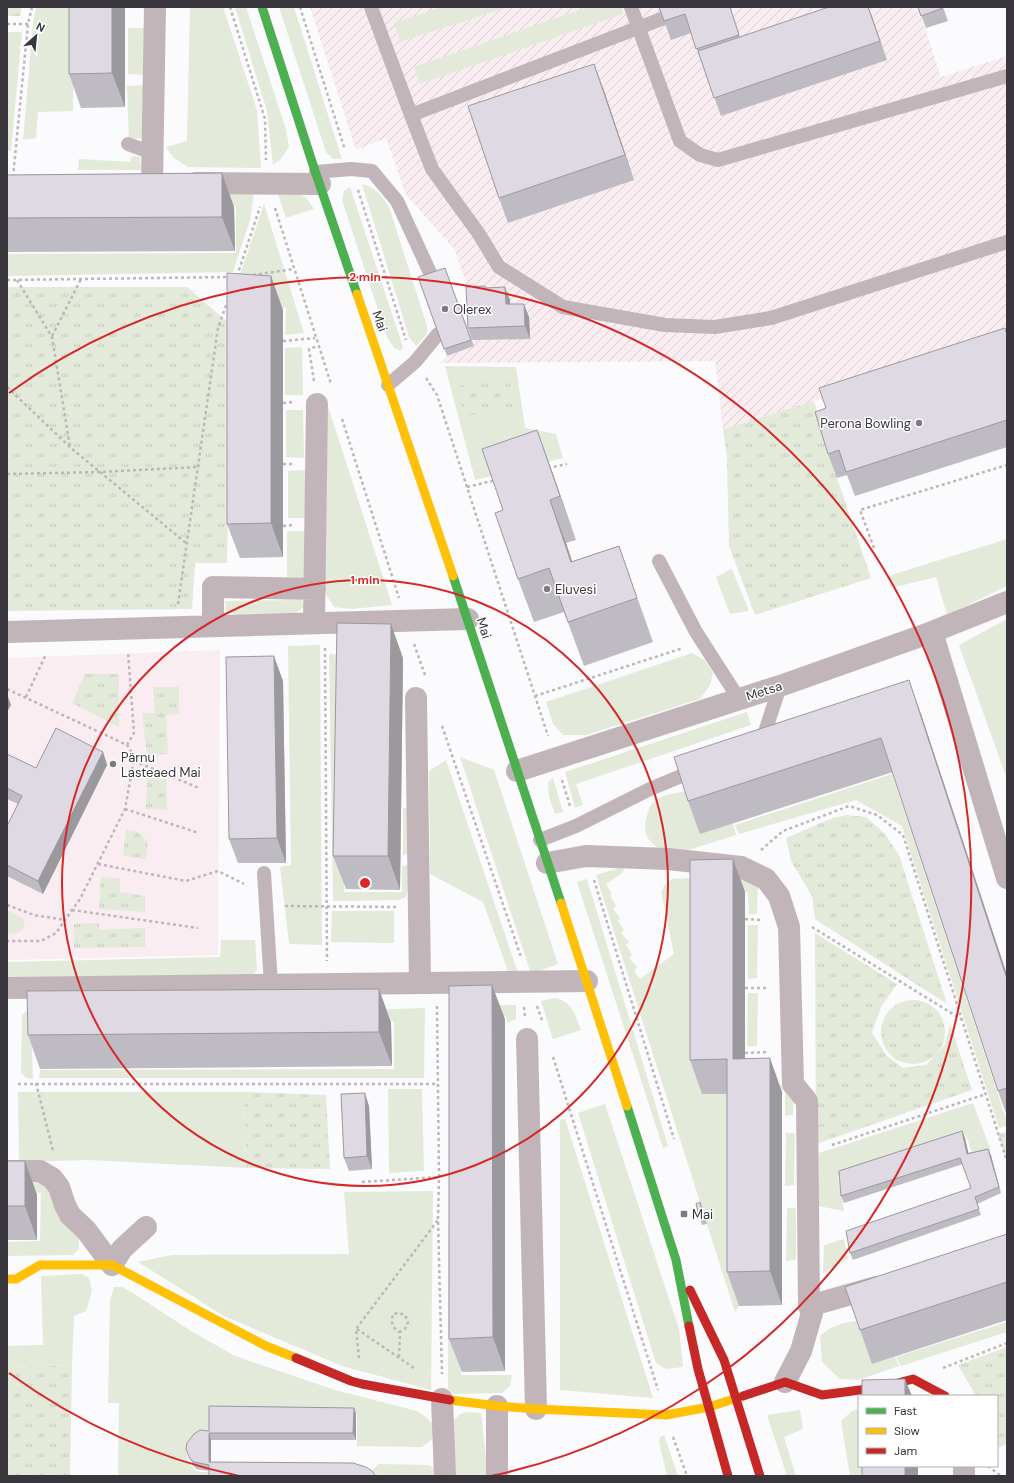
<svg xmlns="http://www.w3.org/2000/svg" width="1014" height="1483" font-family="'DM Sans',sans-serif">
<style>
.industrial{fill:url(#industrial-furrows)}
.education{fill:#f9edf1}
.green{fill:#e3eada}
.park{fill:url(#park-tufts)}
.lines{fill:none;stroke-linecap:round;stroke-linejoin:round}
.path{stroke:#beb6b9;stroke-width:2.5;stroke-dasharray:3 3;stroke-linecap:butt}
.lane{stroke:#c2b5b9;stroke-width:14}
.street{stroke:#c2b5b9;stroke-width:22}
.fast{stroke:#4caf50;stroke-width:9}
.slow{stroke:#ffc107;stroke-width:9}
.jam{stroke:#c62828;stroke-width:9}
.wall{fill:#bfbbc2}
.shaded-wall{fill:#9b989e}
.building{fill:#ded9e2;stroke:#9b989e}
.ring{fill:none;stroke:#d62828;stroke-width:2}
.poi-dot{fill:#7e7b80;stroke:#fff;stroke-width:1.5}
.labels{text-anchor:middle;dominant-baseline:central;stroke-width:3;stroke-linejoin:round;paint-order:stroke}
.poi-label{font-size:13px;fill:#3a363e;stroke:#fff;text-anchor:start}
.street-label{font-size:13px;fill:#3a363e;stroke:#fff}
.centre{fill:#d62828;stroke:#fff;stroke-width:2}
.ring-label{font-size:12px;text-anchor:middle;font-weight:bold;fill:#d62828;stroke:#fff;stroke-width:3;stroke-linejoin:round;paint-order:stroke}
</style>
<defs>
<pattern id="industrial-furrows" width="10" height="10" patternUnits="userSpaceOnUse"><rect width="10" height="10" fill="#f9edf2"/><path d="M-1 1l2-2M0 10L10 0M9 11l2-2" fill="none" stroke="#d6ccd1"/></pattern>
<pattern id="park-tufts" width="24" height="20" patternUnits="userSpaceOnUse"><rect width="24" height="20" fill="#e3eada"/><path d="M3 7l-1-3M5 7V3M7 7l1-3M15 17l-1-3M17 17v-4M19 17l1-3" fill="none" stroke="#c4c9bc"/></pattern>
</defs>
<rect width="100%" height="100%" fill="#fbfafc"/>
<path class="industrial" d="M310,7H918L941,77L1007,56V338L814,401L723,429L715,361L440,363L447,356L474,346L471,299L455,250L406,195L386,138L356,150Z"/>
<path class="education" d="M220,650L218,955L7,960V658Z"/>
<path class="green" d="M36,7H74L73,111L38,112L36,138L23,140L33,24Z
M190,7H223L257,110L261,168L188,167L174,158L166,147L187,141Z
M235,7H246L286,129L289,147L281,159L273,165L267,111Z
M279,7H294L342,159H333L326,152Z
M442,7H508L400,42L394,23Z
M588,7H621L623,14L420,84L414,67Z
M128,28H145L144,75L128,74Z
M7,32H22L11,151H7Z
M143,85L146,138L129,139L127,86Z
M132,156L140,157L141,170H78L79,159L130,162Z
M362,184C377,188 381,195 389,207L427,326V334L416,346L409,337Z
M350,187L403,347L401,351L394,348L387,337L342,200L344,191Z
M277,191C297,193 303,190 314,209L286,218Z
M209,193H254L250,220L233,272L7,276V254L236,253V206L209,205Z
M264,204L304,333L285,335L286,308L230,304Z
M302,347L303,395H285V348Z
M445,366L516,367L525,428L556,434L563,458L475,480Z
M326,400L392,605L352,609L334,607L324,591Z
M286,410H303L304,458L286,457Z
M305,470L306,518H288V471Z
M287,531H304L305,579L287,578Z
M1007,539V586L947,615L936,577L891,588L888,576Z
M732,569L749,611L730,614L716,577Z
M302,600L304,607L296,613L235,614L226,611L225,601Z
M1007,619V779L959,645Z
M320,645L322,945L289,944L280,867L291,865L288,646Z
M692,653L705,660L713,673L710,685L700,699L586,735H563L553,724L546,702Z
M329,654L346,655L344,892H402V866L409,865L408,890L406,897L399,900L333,901Z
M747,712L751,725L576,784L583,805L575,808L565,772Z
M460,757L494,770L558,964L531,974Z
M446,760L519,976L508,971L483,902L430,874L429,771Z
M892,774L1007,1122V1126L999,1128L902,826L856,800L739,834L735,825Z
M553,778L563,812L555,814L549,797L548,782Z
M686,791L733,824L736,835L672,855C653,847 640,837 647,816C648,810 651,803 656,800C664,794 677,793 686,791Z
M403,808L410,809L409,854L403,855Z
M622,867L624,870L621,874L606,884L612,894L610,895L616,906L613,909L620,918L618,921L624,930L621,933L629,942L626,945L632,955L629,958L637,967L634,971L640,979L674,954L661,892L665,884L672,879L736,875L758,885L757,914H749L748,892L702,893L739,1093V1306L735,1312L596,875Z
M587,879L668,1146L663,1148L577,882Z
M7,910L24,919C27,931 17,934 7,934Z
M332,911H394V943L331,942Z
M748,925H758L757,978L748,979Z
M221,940H255L257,970L251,977L7,980V962L220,957Z
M748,993H758L757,1046H747Z
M555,998C572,1001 575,1015 581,1030L553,1039L541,1001Z
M449,1005H516V1019L507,1023L506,1016L458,1018L461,1375H512L510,1386L502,1393L454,1394L448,1389Z
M425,1008L424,1078H39L40,1070L394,1069V1021H364V1010Z
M29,1009L31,1025L33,1079L26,1078L21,1072L22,1015Z
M755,1085H785L794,1095L793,1115L785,1116V1090H747Z
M388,1089H422L424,1171L389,1173Z
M18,1092H244L246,1168L88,1160L19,1162Z
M973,1103L991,1151L973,1156L966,1135L838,1176L844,1211L818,1206L819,1153Z
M605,1104L679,1329L683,1367L666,1369L656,1363L578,1113Z
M565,1119L653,1398L560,1390V1120Z
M786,1133H795L794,1185L785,1186Z
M18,1178L44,1179L79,1236V1249L73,1255L7,1256V1242L40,1241L41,1193L17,1192Z
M433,1191L431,1390L342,1366L224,1316L138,1262L172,1255L349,1254L344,1192Z
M787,1208H796V1260L786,1261Z
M844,1239L848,1259L823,1273L824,1245Z
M82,1274L89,1278L92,1291L86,1311L74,1316L72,1365L7,1367V1346L43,1345L41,1276Z
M114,1287H122L136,1295L191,1331L235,1356L335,1390L417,1411L426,1417L436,1428L432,1439L422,1447L357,1446V1413L211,1411L210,1434C204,1438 196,1441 191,1446C182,1454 190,1469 200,1472C203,1472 207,1472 210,1472V1476H118L119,1403H108L110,1301Z
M857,1321L872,1364L895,1357L899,1366L858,1380L840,1379L822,1362L820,1336C831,1326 843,1322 857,1321Z
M1007,1322V1332L901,1366L896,1357Z
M859,1409V1466H875V1476H850L841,1421L852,1411Z
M800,1410L803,1429L784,1437L796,1476H787L767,1415Z
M468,1412L481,1413L488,1476H451L453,1421L460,1414Z
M664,1435L678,1476H667L659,1442L660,1437Z
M378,1464L428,1465L434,1468L438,1476H379L372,1471Z"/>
<path class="park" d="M7,7H22L20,16H7Z
M7,287H187L232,326L227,563H195L192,609L7,611Z
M510,380L514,410L463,416L459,386Z
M814,401L837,478L871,578L755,615L729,546L727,458L723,429Z
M85,674H119V727L72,703Z
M153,687H179V714L166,715L168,754L147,755L142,713H155Z
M147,777H166L167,810L146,809Z
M847,815L866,817L885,834L899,855L947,1004L815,919L812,896L791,861L786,838L833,818Z
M126,830L137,831L148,842L146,859L123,856Z
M101,877L120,878V892L145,896V912L99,909Z
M99,923V930L145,928V947L74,948V924Z
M815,933L897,984L881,1007L872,1033L887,1056L903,1068L926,1065L945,1045L950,1024L972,1090L816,1144Z
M881 1032a32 32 0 1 1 64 0a32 32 0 1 1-64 0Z
M244,1092L326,1095L330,1169L246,1168Z
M1007,1132V1161L998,1134Z
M1007,1347V1444L997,1448V1396H976L958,1365Z
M72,1365L70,1476H7V1367Z"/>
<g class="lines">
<path class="path" d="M230,7L265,119L266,160
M300,7L345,150
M7,24H28
M13,177L28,24L32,7
M358,190L406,340
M275,208L331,384
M253,275L294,269
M237,276L260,207
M7,280L230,277
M17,280L52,337L70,447
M52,336L81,279
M283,341L315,338
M426,378L437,395L548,736
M314,381L309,349L318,346
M7,387L71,448L186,543
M283,403L293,402
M342,419L399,598
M283,464H292
M548,468L567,464
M7,474L100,472L198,467
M467,487L496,480
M283,526L293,525
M874,548L860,510L1007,465
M178,604L218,328L228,300
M414,644L425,675
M325,648L327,961
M7,689L127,745L132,753L134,759L125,809L80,899L65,920L56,933L41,941H7
M535,696L683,648
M26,697L46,654
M442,726L521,957
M127,745L134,733L128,652
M134,761L199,788
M562,780L570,806
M125,809L199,833
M761,850L783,831L849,806L877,815L903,835L1007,1161
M98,864L186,881L218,871L244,884
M594,880L674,1139
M7,905L34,915L65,920
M285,906L396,907
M72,910L198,928
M745,919L761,920
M812,927L961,1019
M745,988H767
M437,1006L439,1177L438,1220L442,1374
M537,1006L542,1020
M525,1016L524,1008L527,1007
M745,1053L769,1052
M553,1057L658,1390
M36,1083L53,1151
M18,1084H438
M832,1145L986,1094
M362,1182L439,1177
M357,1329L414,1368
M399,1357L400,1332L405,1329L408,1322L405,1315L399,1313L393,1314C391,1322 392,1329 400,1332
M359,1358L356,1329L438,1220
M943,1368L1007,1343
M673,1437L687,1476
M988,1466L1001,1476"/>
<path class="lane" d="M371,7L411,115L664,18L695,7
M631,7L680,141L700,155L718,160L1007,76
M411,115L432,169L479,234L499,267L563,307L665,325L715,327L771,318L1007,242
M128,144L152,153
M316,172L351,169L372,171L397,201L433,279
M388,385L415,362L438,334
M659,561L696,632L739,699
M759,742L762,741L780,686
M540,840L576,826L650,789L698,769
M264,873L271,985"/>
<path class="street" d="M152,183L155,7
M196,183L320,184
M314,623L317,404
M213,626V587L315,589
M7,632L468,619
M932,632L1007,878
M416,698L420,983
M517,771L780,686L932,632L1007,602
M547,863L586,856L668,859L741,867L766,879L779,896L789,927L793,1084L807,1101L809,1306
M7,988L587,981
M527,1039L536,1409
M7,1171H40L52,1178L59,1187L65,1205L70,1215L86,1230L112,1265L122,1249L146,1227
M785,1382L801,1351L812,1313L809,1306L876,1287
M442,1399L445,1476
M964,1466V1476
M497,1476V1406"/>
<path class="fast" d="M262,7L314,168L357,294
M453,576L561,903
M627,1106L676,1260L689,1326"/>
<path class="slow" d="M357,294L453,576
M561,903L627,1106
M7,1279H16L40,1265H112L266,1346L296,1358
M450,1400L497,1406L536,1409L666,1415L709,1407L743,1396"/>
<path class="jam" d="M690,1290L724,1360L760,1476
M689,1326L698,1369L728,1476
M296,1358L351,1381L362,1384L450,1400
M743,1396L785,1382L822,1395L883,1387L913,1379L945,1396"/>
</g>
<path class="wall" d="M125,7V107L81,108L69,74Z
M659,7H730L740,37L868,7L887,60L721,116L691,33L671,40Z
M918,7H943L948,21L926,28Z
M603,88L634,180L508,223L499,198Z
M222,173L234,207L235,251L7,252V175Z
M445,268L474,346L447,356L418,277Z
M486,288L510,300V304L529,317L530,339L472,340L468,328Z
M283,310V557L240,558L227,524Z
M1007,334V447L855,496L847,475L837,478L828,454L826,408Z
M537,430L576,540L566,543L572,562L619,546L653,642L584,666L564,612L534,622L518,579L503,510Z
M403,658L400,890L346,889L333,856Z
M283,681L286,863H238L229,839Z
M921,714L1007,975V1116L998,1091L893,772L700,834L688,801Z
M103,752L107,765L43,894L7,876V826L18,804L7,799V754L36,768Z
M733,859L745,892V1059L782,1092V1305L739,1306L727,1272V1094H702L690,1060Z
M379,989L391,1023L392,1066L40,1069L28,1035Z
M505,1019V1371L462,1372L449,1339Z
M369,1106L372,1169L349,1171L344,1158Z
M962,1131L965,1138L968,1153L988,1149L1001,1193L977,1204L981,1215L853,1260L850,1253L971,1188L963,1164L844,1203L841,1196Z
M7,1161H25L37,1195V1240H7Z
M700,1202L707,1224L702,1225L700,1219Z
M1007,1234V1320L872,1364L860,1330Z
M354,1408L356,1414V1440H211V1462L209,1471L196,1469L193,1465L186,1449L209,1431Z"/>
<path class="shaded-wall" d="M112,7H125V107L112,73Z
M868,7L871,14L887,60L880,41Z
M594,64L603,88L634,180L625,155Z
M222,173L234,207L235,251L222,217Z
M271,276L283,310V557L271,523Z
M505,287L510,300L511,317L506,304Z
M524,304L529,317L530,339L525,326Z
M537,430L553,474L576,540L560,496Z
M550,500L566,543L587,605L571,562Z
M391,624L403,658L400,890L388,856Z
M274,656L283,681L286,863L277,838Z
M909,680L921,714L1007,975V979Z
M7,694L11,705L7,712Z
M103,752L107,765L43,894L38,881Z
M733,859L745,892V1093L733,1059Z
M492,985L505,1019V1371L493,1337Z
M379,989L391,1023L392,1066L379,1032Z
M770,1058L782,1092V1305L770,1271Z
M365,1093L369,1106L372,1169L367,1156Z
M962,1131L965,1138L970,1160L967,1154Z
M988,1149L991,1155L1001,1193L999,1187Z
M25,1161L37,1195V1240L25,1206Z
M905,1379L912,1396H905Z
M354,1408L356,1414V1440L353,1433Z
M209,1433L211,1440V1469L209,1462Z
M905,1466H918V1476H905Z"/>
<path class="building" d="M69,7H112V73L69,74Z
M659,7H730L739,35L696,49L685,14L664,21Z
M829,7H868L880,41L714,98L698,51Z
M918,7H943V8L921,16Z
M594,64L625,155L499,198L468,106Z
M222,173V217L7,218V175Z
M445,268L471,340L444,349L418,277Z
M227,273L271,276V523L227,524Z
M485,286V288L505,287L506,304H524L525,326L468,328L466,287Z
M1005,328L1007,335V420L846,472L839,450L828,454L815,412L826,408L819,388Z
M537,430L560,496L550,500L571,562L619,546L637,598L568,622L549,568L518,579L495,513L503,510L482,449Z
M337,623L391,624L388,856H333Z
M274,656L277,838L229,839L226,657Z
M909,680L1007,979V1088L998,1091L881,738L688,801L674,757Z
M56,728L103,752L38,881L7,865V826L22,796L7,788V754L36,768Z
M733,859V1059L770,1058V1271L727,1272V1059L690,1060V860Z
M492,985L493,1337L449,1339V986Z
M379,989V1032L28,1035L27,991Z
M365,1093L367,1156L344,1158L341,1094Z
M962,1131L967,1154L988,1149L999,1187L975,1197L979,1209L850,1253L846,1231L971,1188L960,1158L841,1196L839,1171Z
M7,1161H25V1206H7Z
M700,1202L704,1217L700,1219L696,1204Z
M1007,1234V1282L860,1330L845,1287Z
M905,1379V1396H862V1380Z
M209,1406L354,1408L353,1433H209V1462L353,1463L366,1467L372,1471L376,1476H209V1465L194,1462L190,1459L186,1449L187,1443L194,1434L200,1430L209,1431Z
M862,1466H905V1476H862Z"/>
<g class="ring">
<circle cx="365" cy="883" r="303"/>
<path d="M239 1476A606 606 0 0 1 9 1373M9 393A606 606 0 1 1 491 1476"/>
</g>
<g class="poi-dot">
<circle cx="445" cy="309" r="4"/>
<circle cx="919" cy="423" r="4"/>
<circle cx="547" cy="589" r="4"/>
<circle cx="113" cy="764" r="4"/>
<rect x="680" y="1210" width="8" height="8" rx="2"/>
</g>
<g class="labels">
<g class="poi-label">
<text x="453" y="309">Olerex</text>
<text x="911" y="423" text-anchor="end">Perona Bowling</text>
<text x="555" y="589">Eluvesi</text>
<text x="121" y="757">Pärnu<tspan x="121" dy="15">Lasteaed Mai</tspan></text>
<text x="692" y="1214">Mai</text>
</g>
<g class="street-label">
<text transform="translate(380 321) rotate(71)">Mai</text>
<text transform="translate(484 628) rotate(72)">Mai</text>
<text transform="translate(764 691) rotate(-18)">Metsa</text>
</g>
</g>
<circle cx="365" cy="883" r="6" class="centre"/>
<g class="ring-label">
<text x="365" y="281">2 min</text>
<text x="365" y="584">1 min</text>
</g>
<rect width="1014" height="1483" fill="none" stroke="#3a363e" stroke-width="16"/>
<rect x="858" y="1395" width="140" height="72" fill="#ffffff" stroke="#b0afb2"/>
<rect x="866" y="1408" width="20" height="6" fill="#4caf50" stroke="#b0afb2"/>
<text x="894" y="1415" font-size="12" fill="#3a363e">Fast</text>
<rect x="866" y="1428" width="20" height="6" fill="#ffc107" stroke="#b0afb2"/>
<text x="894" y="1435" font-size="12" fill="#3a363e">Slow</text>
<rect x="866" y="1448" width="20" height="6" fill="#c62828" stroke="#b0afb2"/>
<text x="894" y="1455" font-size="12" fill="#3a363e">Jam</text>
<g transform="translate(36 36) rotate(27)" stroke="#ffffff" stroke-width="3" paint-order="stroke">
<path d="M0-3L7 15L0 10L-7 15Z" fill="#3a363e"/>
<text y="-6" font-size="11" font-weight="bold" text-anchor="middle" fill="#3a363e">N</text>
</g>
</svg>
